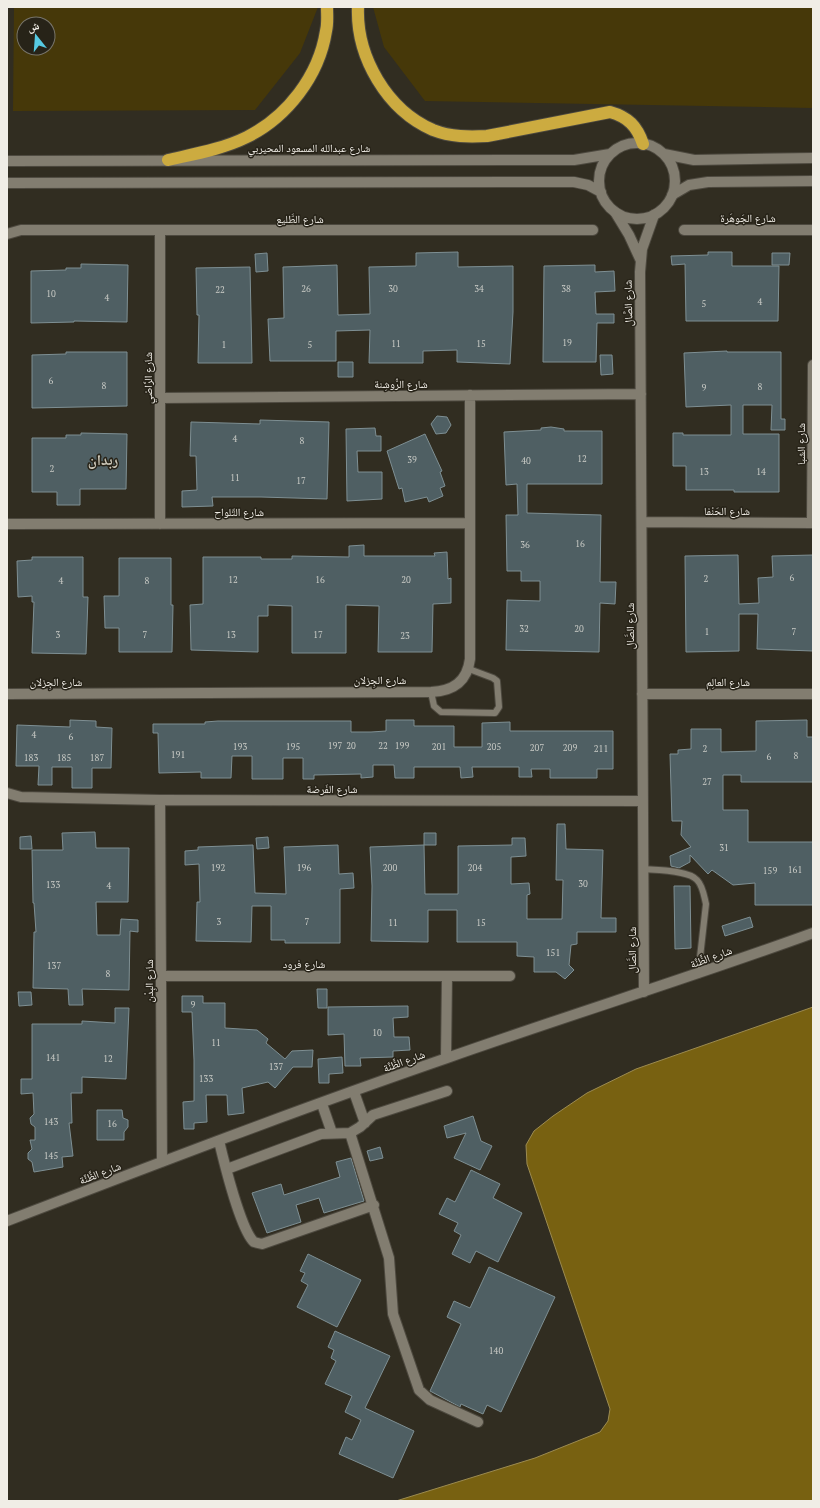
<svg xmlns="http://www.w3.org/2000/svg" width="820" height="1508" font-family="'PT Serif','Noto Naskh Arabic',serif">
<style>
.green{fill:#463809;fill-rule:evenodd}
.water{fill:#786111;stroke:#9c8b51}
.building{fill:#4f5f63;stroke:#7e8f93}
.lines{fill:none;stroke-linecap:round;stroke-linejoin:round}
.lane-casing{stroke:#4d493f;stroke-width:8}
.street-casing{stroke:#4d493f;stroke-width:12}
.secondary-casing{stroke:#4d493f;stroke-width:12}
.highway-casing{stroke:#4d493f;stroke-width:14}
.lane{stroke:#827d70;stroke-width:6}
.street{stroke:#827d70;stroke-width:10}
.secondary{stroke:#827d70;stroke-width:10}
.highway{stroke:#ccab40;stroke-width:12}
.labels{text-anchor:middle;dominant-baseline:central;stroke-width:3;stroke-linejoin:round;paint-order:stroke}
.number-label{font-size:9px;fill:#c8cac5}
.street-label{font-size:11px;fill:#f0ede6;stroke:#272318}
.district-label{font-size:15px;font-weight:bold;fill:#cac6b7;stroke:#272318}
</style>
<rect width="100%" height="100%" fill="#312d21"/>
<path class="green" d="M14,7H318L300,53L255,110L13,111ZM24,24H48V48H24Z
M373,7H813V108L425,101L384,47Z"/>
<path class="water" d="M813,1007V1501H396L535,1458L600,1432L608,1421L610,1409L527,1164L526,1145L534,1131L553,1116L587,1093L636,1069Z"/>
<path class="building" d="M458,252V267L513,266V312L510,364L457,362V350L423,351V363H369L370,330L336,331V361H270L268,319L284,318L283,267L337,265L338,315L370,314L369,267L416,266V253Z
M708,252H732V266H779L778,321H686L685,264L672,265L671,256L708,255Z
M267,253L268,271L256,272L255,254Z
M772,253H790L789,265H772Z
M81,264L128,265L127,322L74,321V322L31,323V271L66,270V268H81Z
M595,265V272L614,271L615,291L595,292L596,314H614V323H597L596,362H543L544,266Z
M250,267L252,363H198L199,315H197L196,268Z
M727,351V352H781V419H785V430H771L772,405H743V434H779V492H734V490H686V466H673V433H683V435H731V405L686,407L684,353Z
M66,352H127V406L32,408V355L66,354Z
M600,355H612L613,374L601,375Z
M338,362H353V377H338Z
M437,416L447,417L451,425L446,433L436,434L431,424Z
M260,420L329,422L327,499L261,497H212L213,506L182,507V491L197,490L196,456H190L191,422L260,424Z
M551,427L564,429V431H602V484H527V513L601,515L600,582H616L615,604L600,603L599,652L506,650L507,600L540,601V581H521V571H507L506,515H518L517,484L506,485L504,432L541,430V428Z
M375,428L376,436H381V451H357L358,472H382V499L347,501L346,429Z
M81,433L127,434L126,489H80V505H57V492H32V438H66V435H81Z
M425,434L442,471L440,472L445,486L440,488L443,496L429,502L427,497L405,502L402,488L399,489L387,451Z
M364,545V556H435L434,553L447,552L448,579L451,578V603L433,604L432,652H378L379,606L346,605V653H292V606L268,605V616H258V652L191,650L190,605L203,604V557H261V559H292V556L349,557V546Z
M738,555L739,604L759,603L758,578L773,577L772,556L813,555V651L757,649L758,614H739V651L686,652L685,556Z
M32,557H83V597H88L86,654L32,653L34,602H32V596L18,597L17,561L32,560Z
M119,558H171V605H173L172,652H119V628H105L104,596H119Z
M70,720L96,721V727L112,728L111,768H92V788H72V767H52V785H38L39,766H16L17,725L70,727Z
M386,720H414V726H454V747H482V723L510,722V731H613V769H597V778H550V769H531L532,777H519V767H472L473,777L461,778L460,767H414V778H395L394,765H373V777L361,778V774L314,775V779H303V758H283V779H252V756H232L231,778H201V772L159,773L158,733H153V724H205V722L218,721H351V732H371L386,731Z
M807,720V737H813V782H741V775H723V810H748V842H813V905H755V883L733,885L712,870L708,874L690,855V862L679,868L671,866L670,856L691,847L681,835L682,821H672L670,754H678V750L691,749V729H721V752L756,751V721Z
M557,824H565L566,849L603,850L601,918H616V932H577V944L571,945L569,965L574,970L565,979L556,972H534V957L517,956V942H457V910H428V942L371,941L372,886L370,847L424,845L425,894H458V846L512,845V838H525L526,856L511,857V884L529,883L530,894L527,895V919H562L563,880H556Z
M95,832L96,848H129L128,902H96L97,935H120L121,919L138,920V932L130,931L129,990L82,989L83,1005H69L68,989L33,988L34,932H36L34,903H33L32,850H63L62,833Z
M424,833H436V845H424Z
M31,836L32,849H20V837Z
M268,837L269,848L257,849L256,838Z
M253,845L255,893L286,894L284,847L338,845L339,874L353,873L354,888L340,889V943H285V940H271V906H252L251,942L196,941L197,902H200L199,864L185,865V851L198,850V847Z
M674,886H690L691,948L675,949Z
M750,917L753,927L725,936L722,926Z
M317,989H327V1008H318Z
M18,992H31L32,1005L19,1006Z
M182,996H203V1003H225V1028L257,1030L268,1039L266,1043L285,1059L292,1051L313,1050L312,1067H293L275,1088L268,1082L242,1088L244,1113L228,1115L227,1095H206L207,1122L194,1123V1129H184L183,1102L194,1101V1060L192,1012H182Z
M408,1006V1017L393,1018L394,1037H409L410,1050L393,1051V1057L360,1058L361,1066H345L344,1034L328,1035V1007Z
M115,1008H129L126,1079L82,1077V1093H71L72,1123H69L73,1156L62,1157L63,1167L34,1172L32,1162L28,1159V1153L32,1149L30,1140H35V1127L31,1124L30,1118L34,1114L33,1093L21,1094V1079H32V1024H82V1021L115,1023Z
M342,1057L343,1073L329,1074V1083H319L318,1059Z
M97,1110H122L123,1118L128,1120V1127L124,1132V1140H97Z
M473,1116L481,1141L492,1146L480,1170L454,1158L466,1133L447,1138L444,1126Z
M380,1147L383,1158L370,1161L367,1151Z
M351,1158L364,1201L324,1213L319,1198L296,1205L301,1222L267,1233L252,1193L281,1184L284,1195L340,1177L336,1162Z
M471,1170L500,1184L493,1198L522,1213L498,1262L476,1251L470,1263L452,1254L461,1235L454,1231L458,1223L439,1214L447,1198L455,1202Z
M308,1254L361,1280L337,1327L297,1307L308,1285L301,1281L305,1273L300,1271Z
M489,1267L555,1297L501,1412L487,1405L483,1414L461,1404L460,1407L430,1391L461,1324L447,1317L454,1301L470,1308Z
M335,1331L390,1356L365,1408L414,1431L393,1478L339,1454L346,1437L352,1440L361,1420L345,1412L352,1396L325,1384L336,1361L331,1358L334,1350L328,1347Z"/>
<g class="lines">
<defs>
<path id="lane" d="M431,692L434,706L441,712L495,713L499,707L497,681L493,678L469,669
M643,869C656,870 689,870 697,880C703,886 704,896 706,904L698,975"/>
<path id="street" d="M615,212L629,235L641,261
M684,230H813
M7,234L21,230H593
M160,398L641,394
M642,522L813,523
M812,523L813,365
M7,524L470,523
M160,524V231
M7,694L431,692C453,691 467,682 470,659V395
M642,694H813
M7,793L21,797L160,800L643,801
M160,800L162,1162
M161,976H510
M644,992L640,272L642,249L654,215
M446,1058L447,976
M354,1092L365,1123
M322,1104L332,1133
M350,1133L389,1258L393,1314L419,1390L430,1400L478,1422
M219,1141C224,1162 241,1230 254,1242L262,1244L374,1205
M227,1169L321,1134L350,1133L360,1127L373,1115L447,1091
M7,1221C153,1165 299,1109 447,1058C569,1015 692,977 813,933"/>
<path id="secondary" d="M599 181a38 38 0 1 1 76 0a38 38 0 1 1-76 0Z
M664,154L694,160L813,158
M7,161L574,160L610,154
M7,183L574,182L588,185L601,192
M672,195L689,185L708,182L813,181"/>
<path id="highway" d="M358,7C356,57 387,110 433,130C451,137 469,137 487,136L610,112C628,117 637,126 643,144
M168,160C194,154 223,149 247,137C287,117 319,76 326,31C328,23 327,15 327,7"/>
</defs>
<use href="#lane" class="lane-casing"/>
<use href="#street" class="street-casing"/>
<use href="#secondary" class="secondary-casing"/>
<use href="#highway" class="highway-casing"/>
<use href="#lane" class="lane"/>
<use href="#street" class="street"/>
<use href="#secondary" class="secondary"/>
<use href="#highway" class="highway"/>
</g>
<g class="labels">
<g class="number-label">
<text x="306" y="289">26</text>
<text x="393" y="289">30</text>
<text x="479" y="289">34</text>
<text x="566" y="289">38</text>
<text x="220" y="290">22</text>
<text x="51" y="294">10</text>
<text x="107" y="298">4</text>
<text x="760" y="302">4</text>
<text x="704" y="304">5</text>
<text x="567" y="343">19</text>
<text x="396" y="344">11</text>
<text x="481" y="344">15</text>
<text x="224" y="345">1</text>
<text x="310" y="345">5</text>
<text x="51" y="381">6</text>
<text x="104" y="386">8</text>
<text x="760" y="387">8</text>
<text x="704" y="388">9</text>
<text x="235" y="439">4</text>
<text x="302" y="441">8</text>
<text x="582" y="459">12</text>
<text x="412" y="460">39</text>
<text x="526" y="461">40</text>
<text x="52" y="469">2</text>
<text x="704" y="472">13</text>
<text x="761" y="472">14</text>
<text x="235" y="478">11</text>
<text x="301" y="481">17</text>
<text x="580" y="544">16</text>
<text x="525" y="545">36</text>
<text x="792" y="578">6</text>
<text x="706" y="579">2</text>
<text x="233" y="580">12</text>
<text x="320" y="580">16</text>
<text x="406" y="580">20</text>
<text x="61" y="581">4</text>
<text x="147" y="581">8</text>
<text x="524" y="629">32</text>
<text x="579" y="629">20</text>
<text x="707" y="632">1</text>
<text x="794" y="632">7</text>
<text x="58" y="635">3</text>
<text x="145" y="635">7</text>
<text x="231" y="635">13</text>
<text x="318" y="635">17</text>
<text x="405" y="636">23</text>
<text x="34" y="735">4</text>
<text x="71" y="737">6</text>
<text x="335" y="746">197</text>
<text x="351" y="746">20</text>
<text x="383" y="746">22</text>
<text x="402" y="746">199</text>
<text x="240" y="747">193</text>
<text x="293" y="747">195</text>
<text x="439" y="747">201</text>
<text x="494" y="747">205</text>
<text x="537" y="748">207</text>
<text x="570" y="748">209</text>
<text x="601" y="749">211</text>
<text x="705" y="749">2</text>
<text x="178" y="755">191</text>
<text x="796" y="756">8</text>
<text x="769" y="757">6</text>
<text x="31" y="758">183</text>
<text x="64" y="758">185</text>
<text x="97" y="758">187</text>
<text x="707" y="782">27</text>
<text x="724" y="848">31</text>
<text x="218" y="868">192</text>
<text x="304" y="868">196</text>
<text x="390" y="868">200</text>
<text x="475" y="868">204</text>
<text x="795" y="870">161</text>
<text x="770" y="871">159</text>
<text x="583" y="884">30</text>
<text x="53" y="885">133</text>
<text x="109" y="886">4</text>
<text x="219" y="922">3</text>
<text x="307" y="922">7</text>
<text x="393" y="923">11</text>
<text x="481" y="923">15</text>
<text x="553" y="953">151</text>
<text x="54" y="966">137</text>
<text x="108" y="974">8</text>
<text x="193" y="1005">9</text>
<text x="377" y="1033">10</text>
<text x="216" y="1043">11</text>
<text x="53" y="1058">141</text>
<text x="108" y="1059">12</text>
<text x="276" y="1067">137</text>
<text x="206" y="1079">133</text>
<text x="51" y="1122">143</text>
<text x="112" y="1124">16</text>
<text x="51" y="1156">145</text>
<text x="496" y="1351">140</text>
</g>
<g class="street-label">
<text x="309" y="148">شارع عبدالله المسعود المحيربي</text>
<text x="748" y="218">شارع الجَوهَرة</text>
<text x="300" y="219">شارع الطَّليع</text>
<text transform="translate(628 303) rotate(-91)">شارع الصَّال</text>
<text transform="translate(148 378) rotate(-90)">شارع الرَّاضي</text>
<text x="401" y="384">شارع الرُّوشِنة</text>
<text transform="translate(801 444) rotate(-90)">شارع الشبا</text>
<text x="727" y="511">شارع الحَنْفا</text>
<text x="239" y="512">شارع التِّلواح</text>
<text transform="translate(630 626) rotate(-90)">شارع الصَّال</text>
<text x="380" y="680">شارع الجِزلان</text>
<text x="56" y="682">شارع الجِزلان</text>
<text x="728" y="682">شارع العالِم</text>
<text x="332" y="789">شارع الفَرضة</text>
<text transform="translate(632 950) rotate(-90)">شارع الصَّال</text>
<text transform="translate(711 957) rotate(-20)">شارع الظَّنَّة</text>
<text x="304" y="964">شارع فرود</text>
<text transform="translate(149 981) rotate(-90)">شارع البِدْن</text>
<text transform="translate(404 1061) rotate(-20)">شارع الظَّنَّة</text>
<text transform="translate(100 1173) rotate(-21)">شارع الظَّنَّة</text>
</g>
<g class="district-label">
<text x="103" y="459">ربدان</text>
</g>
</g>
<rect width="820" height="1508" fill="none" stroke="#f0ede6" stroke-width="16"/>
<g transform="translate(36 36) rotate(343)"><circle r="19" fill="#272318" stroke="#77746a"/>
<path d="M0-3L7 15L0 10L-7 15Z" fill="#56c9e1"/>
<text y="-6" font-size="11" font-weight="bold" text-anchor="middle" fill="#f0ede6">ش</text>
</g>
</svg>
